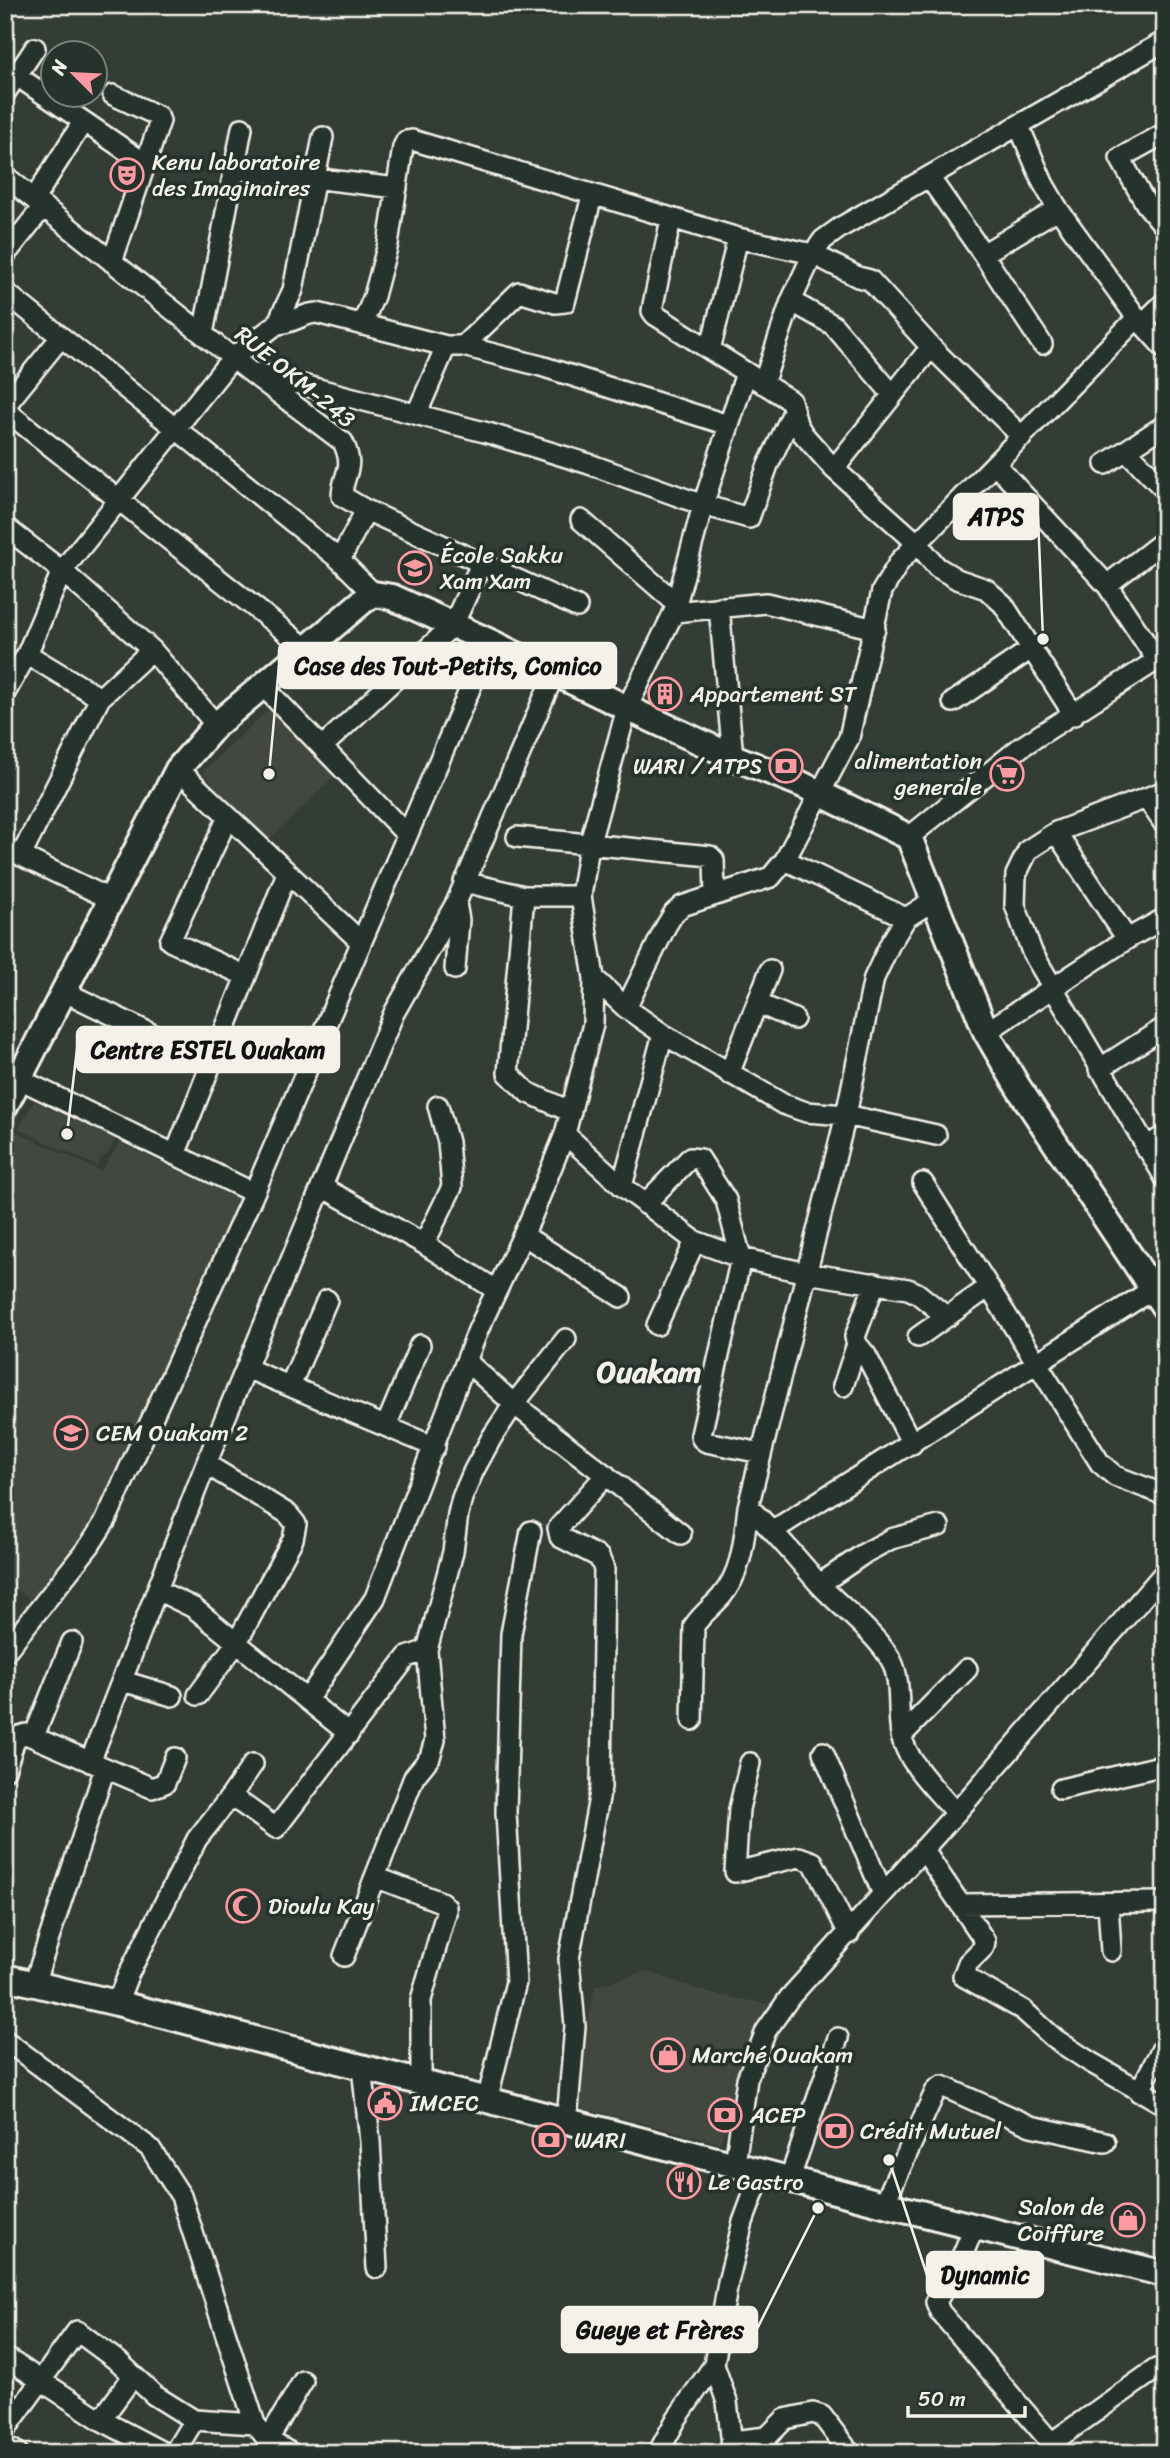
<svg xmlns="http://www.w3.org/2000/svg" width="1170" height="2458" font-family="Sriracha,sans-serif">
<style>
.built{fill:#43463f}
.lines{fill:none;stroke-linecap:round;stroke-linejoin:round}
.minor-casing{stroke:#f4f1e8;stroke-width:24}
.tertiary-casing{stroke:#f4f1e8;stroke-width:30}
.minor{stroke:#26332d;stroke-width:19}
.tertiary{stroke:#26332d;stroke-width:24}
.labels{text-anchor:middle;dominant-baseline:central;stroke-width:7;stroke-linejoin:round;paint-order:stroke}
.poi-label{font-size:23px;fill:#f4f1e8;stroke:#26332d;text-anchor:start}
.street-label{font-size:23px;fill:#f4f1e8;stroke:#26332d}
.district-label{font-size:30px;font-weight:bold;fill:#f4f1e8;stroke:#26332d}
.leader{fill:none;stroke:#f4f1e8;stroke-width:2.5}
.callout-dot{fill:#f4f1e8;stroke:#26332d;stroke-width:2.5}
.callout{fill:#f4f1e8;stroke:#f4f1e8;stroke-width:2.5}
.callout-label{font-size:24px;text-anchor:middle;font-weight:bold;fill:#111}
</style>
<rect width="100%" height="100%" fill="#333c35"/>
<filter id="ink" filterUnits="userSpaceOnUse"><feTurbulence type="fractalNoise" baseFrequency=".0143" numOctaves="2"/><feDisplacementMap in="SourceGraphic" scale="14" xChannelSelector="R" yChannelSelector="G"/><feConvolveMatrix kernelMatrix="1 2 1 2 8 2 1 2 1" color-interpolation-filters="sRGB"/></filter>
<g filter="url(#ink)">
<path class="built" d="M271,707L335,776L266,843L202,772Z
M34,1101L115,1139L107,1155L102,1156L97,1166L18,1129Z
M17,1132L101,1171L120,1143L241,1200L99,1520L32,1601L5,1581V1156Z
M645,1971L709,1993L774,2005L720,2143L571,2105L595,1986Z"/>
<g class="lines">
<defs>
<path id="minor" d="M17,76L146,164
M5,93L35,48
M1019,126L1043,183L1058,209L1137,318L1165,349
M1165,133L1120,158L1146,204L1165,227
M323,137L293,290L277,324C292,324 303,313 317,313L446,346H463L541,366L728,425
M235,169L397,188
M5,176L249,371L343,442C356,470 343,471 342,496L366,510L577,607
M929,177L983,254L1042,344
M34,199L83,122
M671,219L653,305L652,311L655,315L791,401L797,424L803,434L834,469L918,544L937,567L957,579L986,589L1003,604L1074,715
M983,254L1058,209
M5,255L43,207
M112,262L160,121L158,116L113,95
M5,292L340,560L374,594
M791,301L833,325L893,395
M1142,324L1165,302
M362,325L374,296L388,244L403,147L406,141L412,140L738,238L813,254L858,277L870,280L931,347L1022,437
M203,334L242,128
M463,346L519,292L555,303L565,302L592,196
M710,350L738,238
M257,373L488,433L589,464L703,505L749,518L768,465L793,412
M763,384L791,301L813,254L823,240L841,227L1165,41
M5,406L61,337
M5,410L306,648
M417,413L446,346
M1127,451L1165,490
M995,464L1107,585L1157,660
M1105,464L1165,425
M834,469L931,347
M581,520L676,603
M5,527L62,571L152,650L216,725
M340,560L366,510
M1107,585L1165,540
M719,607L733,757
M674,612L766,603L875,629
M27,654L100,698
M262,685L407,835
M5,693L27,654L62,571L232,358L277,324
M953,702L1031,649
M322,747L453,625L482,562
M178,769L361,942
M1165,791L1056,832L1028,850L1016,875L1015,905L1032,952L1165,1178
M1147,799L1165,825
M228,817L170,941L246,976
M1056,832L1127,939
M517,837L710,856L714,860L715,895
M909,837L1021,747L1165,655
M5,848L110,899
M21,856L100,698L152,650
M785,860L906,918L934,900
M464,882L524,896H581
M524,896L508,1073L527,1092L571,1112
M455,969L459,920L456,903
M594,978L626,1008L663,1034L783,1104L806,1112L846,1115L936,1135
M63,991L212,1063
M757,1003L794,1019
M626,1008L666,926L674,913L682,906L771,877L785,860L849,738L882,591L900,561L1137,318
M986,1032L1127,939L1165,918
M1099,1069L1165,1027
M5,1072L254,1193
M729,1074L770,970
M565,1134L622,1186L695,1241L741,1258L806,1273L908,1289L917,1293L947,1317
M1145,1148L1165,1135
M175,1155L287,873
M923,1183L1100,1463L1115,1476L1165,1495
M622,1186L663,1034
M322,1187L424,1244L496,1290
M645,1204L690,1158L700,1159L726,1200L741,1258L701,1435L702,1439L706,1442L761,1453
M523,1235L621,1297
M424,1244L452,1187L448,1142L438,1106
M657,1325L695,1241
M918,1337L989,1287
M857,1344L866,1355L912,1444
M466,1361L514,1404L681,1534
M246,1368L435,1447
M290,1386L327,1300
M843,1386L857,1344L855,1337L875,1283
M386,1426L420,1345
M748,1507C776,1532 796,1558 821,1586C841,1607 877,1635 891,1660C902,1680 897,1712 901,1734C906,1762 938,1792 956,1813
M774,1530L1153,1289
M820,1584L865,1553L891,1539L939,1526
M157,1590L194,1608L349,1734
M5,1652L90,1545L106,1520L254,1193L490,642
M123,1681L172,1696
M198,1695L237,1642L293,1539L296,1524L288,1514L206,1464
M307,1700L375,1598L478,1330L531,1218L565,1134L593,1024L594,978L581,896L589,846L627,708L674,612L703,505L746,373
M692,1720L694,1626C702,1614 712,1607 721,1597C743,1571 744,1538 748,1507L846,1115L874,978L890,944L906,918
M34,1736L72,1642
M901,1736L967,1669
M823,1752L883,1894
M90,1762L206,1464L394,1013L456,903L555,672
M750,1763L739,1809L735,1872L799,1857L813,1862L849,1934
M5,1770L16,1737L26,1734L152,1788L165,1783L175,1758
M1061,1789L1165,1765
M231,1796L253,1764
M923,1849L985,1941L984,1947L968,1963L963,1976L1023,2010L1055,2039L1090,2062L1165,2105
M375,1877L441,1902L446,1907V1913L421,2000V2083
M1108,1903L1111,1951
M960,1904L1165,1902
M344,1956L414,1777L430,1757L435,1740L427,1650L453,1552L458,1514L462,1498L474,1470L492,1437L514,1404L566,1339
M34,1984L105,1768
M117,2003L128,1975L197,1839L231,1796L276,1828L407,1657L427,1650
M5,2040L150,2148L181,2196L255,2424L268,2440L291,2453
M362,2067L370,2141L377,2268
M1139,2092L1165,2043
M487,2101L516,1982L506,1813L511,1634L531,1531
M567,2120L575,2026L569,1959L601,1787L604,1569L599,1557L560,1537L558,1528L606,1475
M735,2164L747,2079L766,2031L790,1997L956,1813L1165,1572
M790,2178L838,2038
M884,2204L936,2090L942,2086L1031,2126L1105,2142
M974,2227L960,2261L936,2302L940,2312L1060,2453
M5,2357L101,2420L164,2453
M101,2420L133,2376
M5,2430L77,2331L119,2362L154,2395L194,2420L255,2424
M268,2440L303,2381
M732,2441L767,2437L785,2419L813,2413L822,2416L850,2453
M1051,2443L1156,2369
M5,2445L18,2453
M174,2453L194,2420
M658,2453L677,2418L714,2365
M733,2453L727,2402L714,2365L728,2282L743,2222L762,2171"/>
<path id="tertiary" d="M5,1106L178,769L216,725L363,601L374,594L392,597L490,642L627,708L733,757L801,784L909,837L986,1032L1018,1087L1165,1308
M5,1977L117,2003L884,2204L1165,2274"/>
</defs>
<use href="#minor" class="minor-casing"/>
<use href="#tertiary" class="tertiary-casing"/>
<use href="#minor" class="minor"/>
<use href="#tertiary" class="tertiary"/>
</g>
</g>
<defs>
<symbol id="theatre-ring" viewBox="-11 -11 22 22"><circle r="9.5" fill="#26332d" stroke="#ff9aa2" stroke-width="1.5"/><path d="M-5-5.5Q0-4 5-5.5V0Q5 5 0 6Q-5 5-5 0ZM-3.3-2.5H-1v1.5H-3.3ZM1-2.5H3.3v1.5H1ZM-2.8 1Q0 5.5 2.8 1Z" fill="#ff9aa2"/></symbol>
<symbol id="school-ring" viewBox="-11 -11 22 22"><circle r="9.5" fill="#26332d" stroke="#ff9aa2" stroke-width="1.5"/><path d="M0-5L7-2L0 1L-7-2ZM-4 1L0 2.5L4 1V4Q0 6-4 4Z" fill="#ff9aa2"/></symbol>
<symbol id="building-ring" viewBox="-11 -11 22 22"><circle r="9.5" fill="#26332d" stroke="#ff9aa2" stroke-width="1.5"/><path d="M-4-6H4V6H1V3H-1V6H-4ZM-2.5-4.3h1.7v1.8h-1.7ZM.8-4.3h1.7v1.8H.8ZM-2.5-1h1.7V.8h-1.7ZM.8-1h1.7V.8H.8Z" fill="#ff9aa2"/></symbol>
<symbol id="bank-ring" viewBox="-11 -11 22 22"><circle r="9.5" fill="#26332d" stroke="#ff9aa2" stroke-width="1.5"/><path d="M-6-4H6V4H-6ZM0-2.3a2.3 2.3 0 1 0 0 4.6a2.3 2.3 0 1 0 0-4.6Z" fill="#ff9aa2"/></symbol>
<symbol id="supermarket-ring" viewBox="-11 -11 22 22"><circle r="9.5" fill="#26332d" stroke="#ff9aa2" stroke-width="1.5"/><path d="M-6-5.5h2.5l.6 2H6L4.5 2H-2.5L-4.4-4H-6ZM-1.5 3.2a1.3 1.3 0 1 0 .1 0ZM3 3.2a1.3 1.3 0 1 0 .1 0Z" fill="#ff9aa2"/></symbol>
<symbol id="mosque-ring" viewBox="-11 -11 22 22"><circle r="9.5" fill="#26332d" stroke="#ff9aa2" stroke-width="1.5"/><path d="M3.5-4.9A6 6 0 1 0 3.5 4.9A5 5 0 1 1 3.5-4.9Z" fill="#ff9aa2"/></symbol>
<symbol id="shop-ring" viewBox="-11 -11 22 22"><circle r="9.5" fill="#26332d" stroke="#ff9aa2" stroke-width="1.5"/><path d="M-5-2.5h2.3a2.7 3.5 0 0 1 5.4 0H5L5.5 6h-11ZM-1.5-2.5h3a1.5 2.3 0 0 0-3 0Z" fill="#ff9aa2"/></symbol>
<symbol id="civic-ring" viewBox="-11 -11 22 22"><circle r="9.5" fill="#26332d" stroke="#ff9aa2" stroke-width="1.5"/><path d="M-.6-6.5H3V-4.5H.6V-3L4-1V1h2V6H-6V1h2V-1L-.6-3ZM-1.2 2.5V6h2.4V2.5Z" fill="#ff9aa2"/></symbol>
<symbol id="restaurant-ring" viewBox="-11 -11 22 22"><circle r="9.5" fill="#26332d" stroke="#ff9aa2" stroke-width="1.5"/><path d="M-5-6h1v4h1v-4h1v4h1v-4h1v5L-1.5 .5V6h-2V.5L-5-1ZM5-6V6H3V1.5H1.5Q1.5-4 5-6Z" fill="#ff9aa2"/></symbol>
</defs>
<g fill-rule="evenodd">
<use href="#theatre-ring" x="108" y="156" width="38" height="38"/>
<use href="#school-ring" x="396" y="549" width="38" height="38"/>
<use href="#building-ring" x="646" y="675" width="38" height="38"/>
<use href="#bank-ring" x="767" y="747" width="38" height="38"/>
<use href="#supermarket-ring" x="988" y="755" width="38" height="38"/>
<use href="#school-ring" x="52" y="1414" width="38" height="38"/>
<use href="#mosque-ring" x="224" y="1887" width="38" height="38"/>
<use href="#shop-ring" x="649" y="2036" width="38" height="38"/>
<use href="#civic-ring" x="366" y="2084" width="38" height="38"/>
<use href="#bank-ring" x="706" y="2096" width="38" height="38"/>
<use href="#bank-ring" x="817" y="2112" width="38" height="38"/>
<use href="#bank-ring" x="530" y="2121" width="38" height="38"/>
<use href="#restaurant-ring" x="665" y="2163" width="38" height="38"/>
<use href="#shop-ring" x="1109" y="2201" width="38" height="38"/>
</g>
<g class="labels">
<g class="poi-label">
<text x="152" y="162">Kenu laboratoire<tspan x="152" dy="26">des Imaginaires</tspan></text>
<text x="440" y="555">École Sakku<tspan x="440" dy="26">Xam Xam</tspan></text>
<text x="690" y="694">Appartement ST</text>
<text x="982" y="761" text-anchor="end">alimentation<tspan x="982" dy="26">generale</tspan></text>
<text x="762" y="766" text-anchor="end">WARI / ATPS</text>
<text x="96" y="1433">CEM Ouakam 2</text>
<text x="268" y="1906">Dioulu Kay</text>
<text x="692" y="2055">Marché Ouakam</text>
<text x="410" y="2103">IMCEC</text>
<text x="750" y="2115">ACEP</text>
<text x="860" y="2131">Crédit Mutuel</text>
<text x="574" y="2140">WARI</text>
<text x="708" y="2182">Le Gastro</text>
<text x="1104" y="2207" text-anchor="end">Salon de<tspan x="1104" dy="26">Coiffure</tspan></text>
</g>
<g class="street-label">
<text transform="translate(295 377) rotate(39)">RUE OKM-243</text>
</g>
<g class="district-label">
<text x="649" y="1372">Ouakam</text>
</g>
</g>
<path class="leader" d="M1043 639L1038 516M269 774L279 665M67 1134L77 1049M889 2160L927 2275M818 2208L757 2329"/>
<g class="callout-dot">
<circle cx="1043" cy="639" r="7"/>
<circle cx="269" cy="774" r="7"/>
<circle cx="67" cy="1134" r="7"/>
<circle cx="889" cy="2160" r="7"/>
<circle cx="818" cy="2208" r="7"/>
</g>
<g class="callout">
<rect x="954" y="494" width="84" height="45" rx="7"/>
<rect x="279" y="643" width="337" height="45" rx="7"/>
<rect x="77" y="1027" width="262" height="45" rx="7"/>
<rect x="927" y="2252" width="116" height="45" rx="7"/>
<rect x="562" y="2307" width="195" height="45" rx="7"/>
</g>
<g class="callout-label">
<text x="996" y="525">ATPS</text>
<text x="448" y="674">Case des Tout-Petits, Comico</text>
<text x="208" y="1058">Centre ESTEL Ouakam</text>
<text x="985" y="2283">Dynamic</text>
<text x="660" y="2338">Gueye et Frères</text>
</g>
<rect width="1170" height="2458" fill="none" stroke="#26332d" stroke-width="28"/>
<rect x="14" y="14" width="1142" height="2430" fill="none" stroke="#f4f1e8" stroke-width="2.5" filter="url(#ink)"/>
<g transform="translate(74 74) rotate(294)"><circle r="33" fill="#26332d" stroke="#787f78" stroke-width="2"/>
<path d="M0-5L12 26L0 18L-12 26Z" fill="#ff9aa2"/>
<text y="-10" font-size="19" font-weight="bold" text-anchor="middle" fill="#f4f1e8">N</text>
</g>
<path d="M908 2406v10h117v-10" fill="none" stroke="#f4f1e8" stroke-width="3.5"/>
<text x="918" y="2406" font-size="21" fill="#f4f1e8" stroke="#26332d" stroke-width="5" paint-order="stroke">50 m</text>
</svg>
